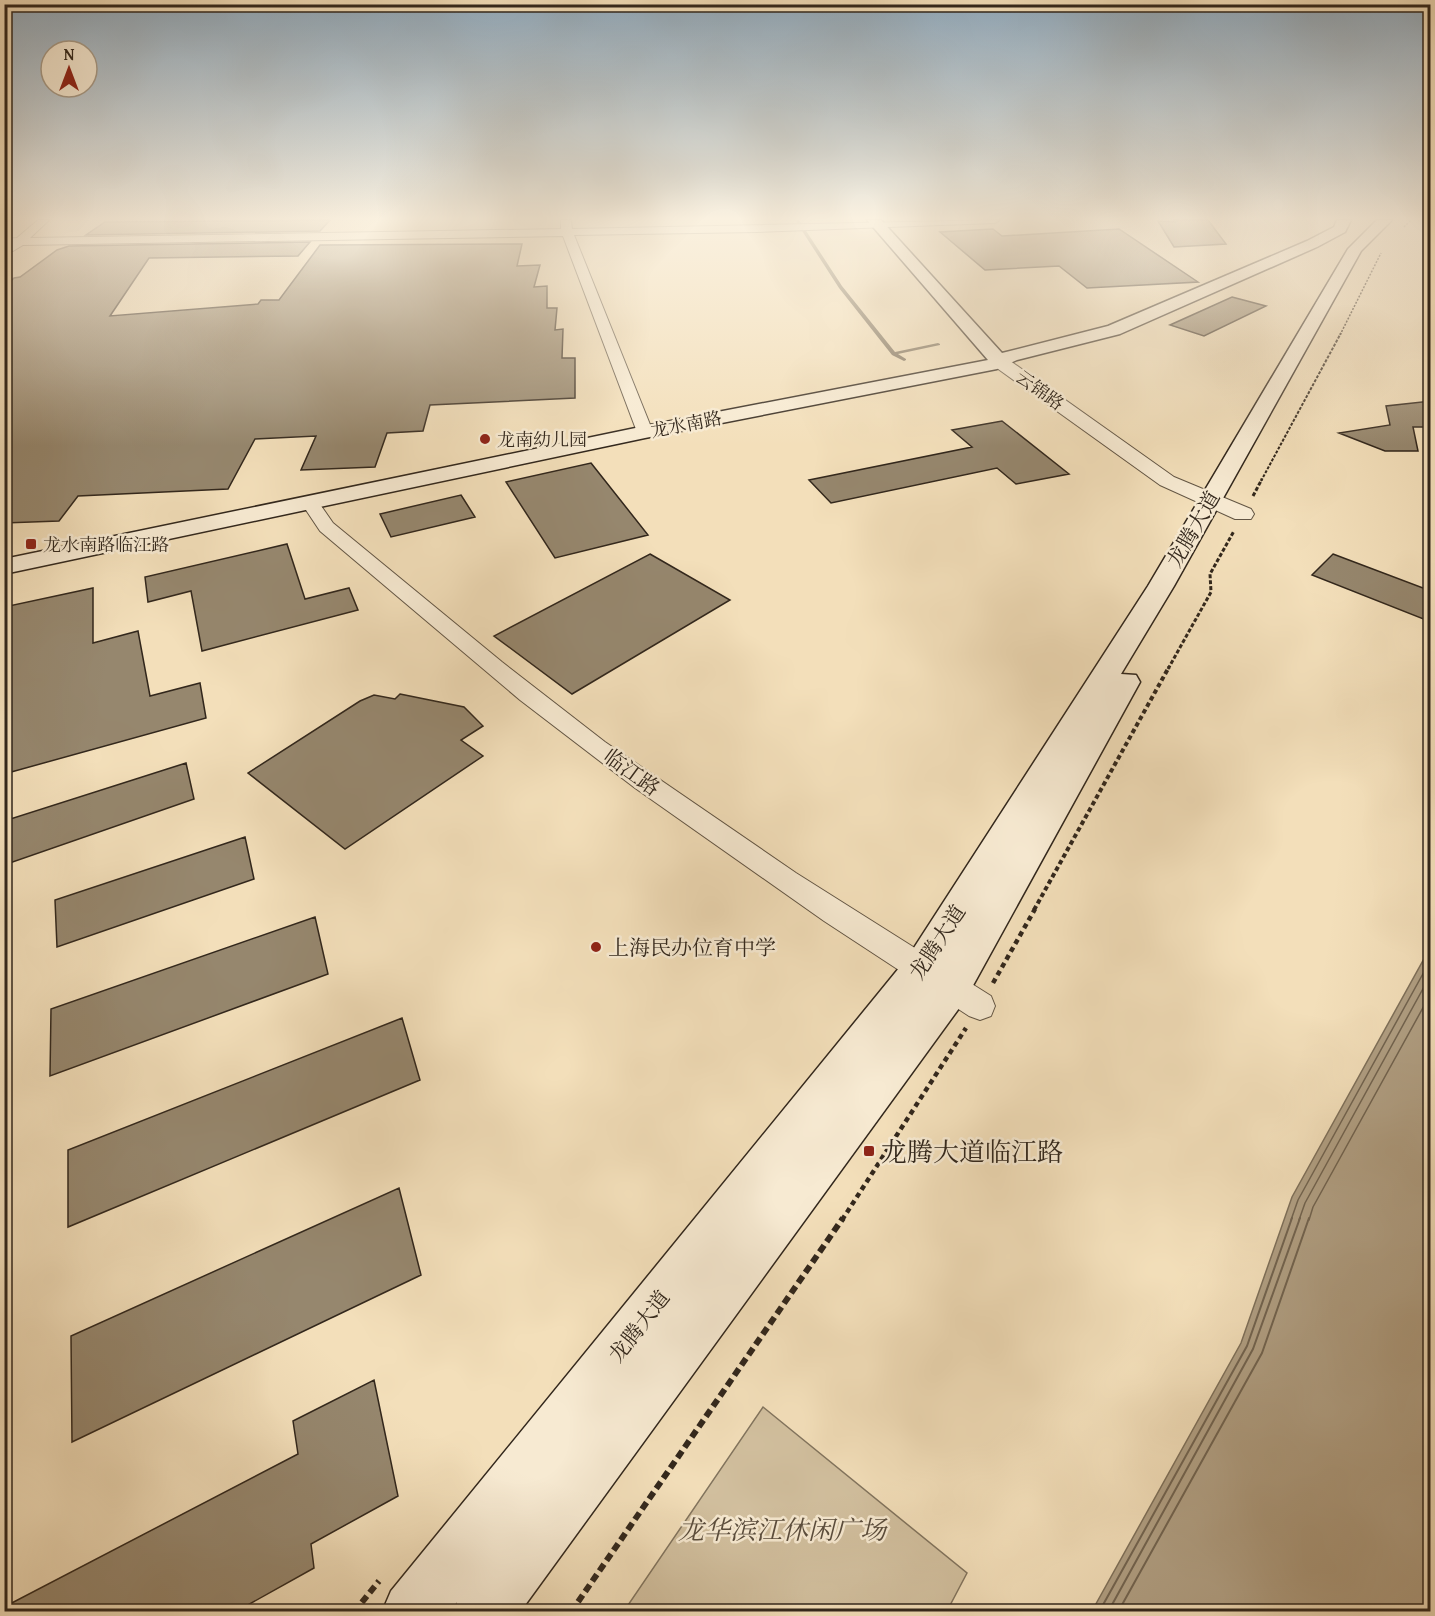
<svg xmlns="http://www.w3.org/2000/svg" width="1435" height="1616" font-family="'Gentium Book Plus','Noto Serif SC',serif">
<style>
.green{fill:#d2c09f;stroke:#82745e;stroke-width:1.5}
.water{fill:#b1a084;stroke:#7e705a;stroke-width:1.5}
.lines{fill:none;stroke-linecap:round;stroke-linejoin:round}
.shore-far1{stroke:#726450;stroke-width:1.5}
.shore{stroke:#726450;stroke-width:2}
.stream{fill:#7e705a;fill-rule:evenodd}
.building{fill:#96876e;stroke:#32271c;stroke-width:1.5}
.minor-casing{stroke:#625544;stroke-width:2}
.tertiary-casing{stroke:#625544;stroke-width:2}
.secondary-casing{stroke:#32271c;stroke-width:3}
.path-far5{stroke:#32271c;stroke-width:1.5;stroke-dasharray:2 1.5;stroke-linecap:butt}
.path-far4{stroke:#32271c;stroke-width:2;stroke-dasharray:3 1.5;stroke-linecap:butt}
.path-far3{stroke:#32271c;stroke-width:3;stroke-dasharray:4 2;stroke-linecap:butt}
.path-far2{stroke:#32271c;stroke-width:4;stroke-dasharray:4.5 3;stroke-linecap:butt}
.path-far1{stroke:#32271c;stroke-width:4.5;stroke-dasharray:5 4;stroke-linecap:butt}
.path{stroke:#32271c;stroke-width:6;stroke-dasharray:8 4.5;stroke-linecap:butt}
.minor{fill:#f7ead2;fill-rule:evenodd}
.tertiary{fill:#f7ead2;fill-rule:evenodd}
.secondary{fill:#f7ead2;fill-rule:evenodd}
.poi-dot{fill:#8f2418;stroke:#f7ead2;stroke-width:2}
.labels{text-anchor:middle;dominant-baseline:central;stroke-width:5;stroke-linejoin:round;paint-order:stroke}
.far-street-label{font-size:18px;fill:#32271c;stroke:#f7ead2}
.far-poi-label{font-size:18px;fill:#32271c;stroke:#f7ead2;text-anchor:start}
.street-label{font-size:21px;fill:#32271c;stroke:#f7ead2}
.poi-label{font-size:21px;fill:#32271c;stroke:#f7ead2;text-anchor:start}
.near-poi-label{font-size:26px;fill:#32271c;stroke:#f7ead2;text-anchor:start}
.near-park-label{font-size:26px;font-style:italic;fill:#5a4d3d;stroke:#f7ead2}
</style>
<rect width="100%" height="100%" fill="#f3dfba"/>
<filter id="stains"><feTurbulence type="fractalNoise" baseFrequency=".00333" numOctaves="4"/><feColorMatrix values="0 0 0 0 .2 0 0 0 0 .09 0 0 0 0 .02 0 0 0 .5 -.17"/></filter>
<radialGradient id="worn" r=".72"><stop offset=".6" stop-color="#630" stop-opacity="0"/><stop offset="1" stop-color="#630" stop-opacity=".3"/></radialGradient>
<path class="green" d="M763,1407L967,1573L947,1611H624Z"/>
<path class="water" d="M1430,948V1611H1092L1241,1343L1292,1197Z"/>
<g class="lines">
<path class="shore-far1" d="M1291,1220L1298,1200L1430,961
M1299,1220L1305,1203L1430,976
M1309,1220L1313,1207L1430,995"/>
<path class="shore" d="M1099,1612L1247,1346L1292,1218
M1108,1612L1253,1349L1300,1218
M1118,1612L1262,1353L1309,1218"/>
<path class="stream" d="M795,220H799L842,286L895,352L938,343L940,344V345L898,354L906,359V360L904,361L892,355L839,288Z"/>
</g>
<path class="building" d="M330,220L320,231L86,235L105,222Z
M1174,220H1208L1226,244L1174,247L1158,221L1175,222Z
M993,229L1002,236L1119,229L1198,282L1087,288L1059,266L985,270L940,232Z
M310,242L298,256L149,258L110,316L258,304L261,300H279L320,245L522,244L517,266L540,265L534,287L547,286V308H557L555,330L563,329L562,358H575V398L430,405L423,431L387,433L375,467L301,470L316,436L255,439L228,489L78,496L59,521L4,523V288L14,278L20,277L57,250L69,246Z
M1232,297L1266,306L1204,336L1170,325Z
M1431,401V427H1413L1418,451H1385L1339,433L1390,425L1386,406Z
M1002,421L1069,474L1016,484L997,468L831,503L809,480L972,447L952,430Z
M591,463L648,535L555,558L506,482Z
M461,495L475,517L391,537L380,514Z
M287,544L305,599L349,588L358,610L202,651L191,591L148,602L145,577Z
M650,554L730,600L572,694L494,636Z
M1333,554L1431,591V622L1312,575Z
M93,588V643L138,631L150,696L200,683L206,718L4,774V607Z
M400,694L464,707L483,726L461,740L483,756L345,849L248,773L360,701L374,695L395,699Z
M186,763L194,799L4,865V821Z
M245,837L254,879L57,947L55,900Z
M315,917L328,974L50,1076L51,1009Z
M402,1018L420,1080L68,1227V1150Z
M399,1188L421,1275L72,1442L71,1336Z
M374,1380L398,1496L311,1544L314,1568L237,1611H4V1607L298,1454L293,1421Z"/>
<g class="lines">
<defs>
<path id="minor" d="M38,220H49L30,238L561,229V220H571L572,229L1000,220L995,223L757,232L574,235L653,432L645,437L637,432L563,236L23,245L13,251L7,248L10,245H4V239L17,238Z
M311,499L317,500L333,523L502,662L605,742L796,873L991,996L995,1006L991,1016L980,1020L969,1016L824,921L635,788L520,700L320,531L302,504Z"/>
<path id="tertiary" d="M1000,357L1006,358L1174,477L1251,509L1254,514L1251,519H1235L1160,485L994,366L991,362Z"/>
<path id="secondary" d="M867,220H881L1002,353L1108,326L1307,241L1334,227L1337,220H1351L1345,232L1317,247L1120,334L1017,360L997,369L645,438L4,574V559L645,426L988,360Z
M1377,220H1392L1361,251L1174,586L1121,674L1136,675L1140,682L965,1000L520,1612H453L457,1602L450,1612H382L391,1591L908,957L1148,586L1348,249Z"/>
</defs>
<use href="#minor" class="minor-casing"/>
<use href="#tertiary" class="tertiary-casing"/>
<use href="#secondary" class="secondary-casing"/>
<path class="path-far5" d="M1404,227L1411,220
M1340,335L1381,253"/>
<path class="path-far4" d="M1261,481L1341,333"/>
<path class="path-far3" d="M1253,496L1262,479
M1168,669L1211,592L1210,574L1234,531"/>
<path class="path-far2" d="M1034,910L1169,667"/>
<path class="path-far1" d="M993,983L1035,909
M842,1220L966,1028"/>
<path class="path" d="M354,1612L379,1581
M571,1612L843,1218"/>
<use href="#minor" class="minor"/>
<use href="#tertiary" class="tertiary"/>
<use href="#secondary" class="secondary"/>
</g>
<linearGradient id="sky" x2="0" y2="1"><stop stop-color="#92acc0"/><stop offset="0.49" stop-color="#faf1e0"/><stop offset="1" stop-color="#faf1e0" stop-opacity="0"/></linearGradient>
<rect width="1435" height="446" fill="url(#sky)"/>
<g class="poi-dot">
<circle cx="485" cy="439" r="6"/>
<rect x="25" y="538" width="12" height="12" rx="3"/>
<circle cx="596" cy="947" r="6"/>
<rect x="863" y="1145" width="12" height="12" rx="3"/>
</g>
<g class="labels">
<g class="far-street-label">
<text transform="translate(1040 390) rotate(36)">云锦路</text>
<text transform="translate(686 424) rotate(-11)">龙水南路</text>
</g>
<g class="far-poi-label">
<text x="497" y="439">龙南幼儿园</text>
<text x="43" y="544">龙水南路临江路</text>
</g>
<g class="street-label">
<text transform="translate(1193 529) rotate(-60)">龙腾大道</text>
<text transform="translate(632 772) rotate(36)">临江路</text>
<text transform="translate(937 942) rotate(-57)">龙腾大道</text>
<text transform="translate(639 1326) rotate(-52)">龙腾大道</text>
</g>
<g class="poi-label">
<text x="608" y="947">上海民办位育中学</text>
</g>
<g class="near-poi-label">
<text x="881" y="1151">龙腾大道临江路</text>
</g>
<g class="near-park-label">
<text x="782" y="1529">龙华滨江休闲广场</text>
</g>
</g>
<rect width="1435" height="1616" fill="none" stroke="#f3dfba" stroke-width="24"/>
<rect x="6" y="6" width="1423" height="1604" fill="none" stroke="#32271c" stroke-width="3"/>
<rect x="12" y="12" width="1411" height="1592" fill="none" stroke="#32271c" stroke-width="1.5"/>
<g transform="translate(69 69)"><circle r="28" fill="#f7ead2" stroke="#a89c89" stroke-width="1.5"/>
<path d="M0-4.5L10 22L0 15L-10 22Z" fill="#8f2418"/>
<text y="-9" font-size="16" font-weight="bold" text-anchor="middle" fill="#32271c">N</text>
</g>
<rect width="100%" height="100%" filter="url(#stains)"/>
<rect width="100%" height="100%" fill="url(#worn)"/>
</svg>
